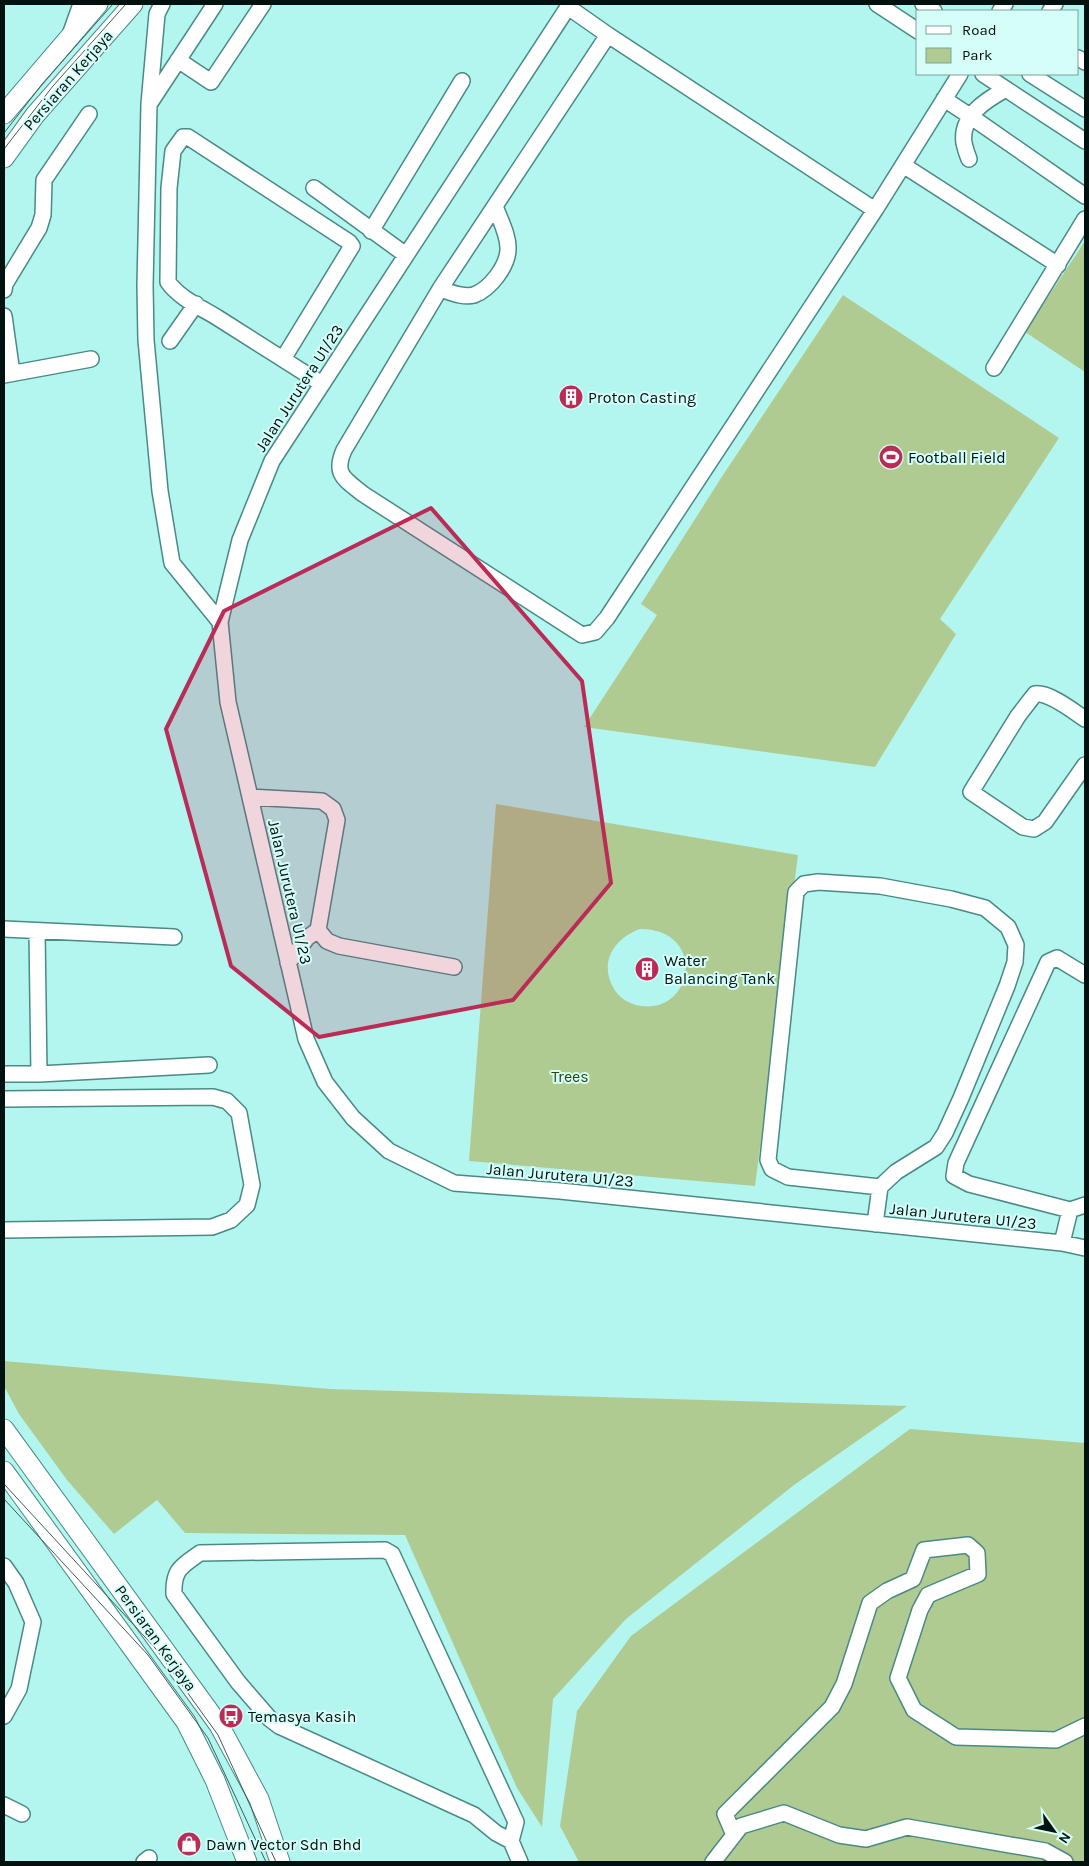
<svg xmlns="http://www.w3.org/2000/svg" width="1089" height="1866" font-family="Karla,sans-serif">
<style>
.green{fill:#b0cb91;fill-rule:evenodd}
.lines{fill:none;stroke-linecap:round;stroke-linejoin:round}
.minor-casing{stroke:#498a84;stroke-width:18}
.major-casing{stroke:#498a84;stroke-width:21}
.minor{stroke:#fff;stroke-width:15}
.major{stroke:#fff;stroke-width:19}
.tram{stroke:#3c5d5b;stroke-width:1}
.marked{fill:#ba2b56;fill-opacity:0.2;stroke:#ba2b56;stroke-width:4;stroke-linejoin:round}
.labels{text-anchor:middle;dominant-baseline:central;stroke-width:4;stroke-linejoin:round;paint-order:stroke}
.street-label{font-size:16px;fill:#001110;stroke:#d6fef9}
.poi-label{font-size:16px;fill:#001110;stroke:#d6fef9;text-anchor:start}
.park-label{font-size:16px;fill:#2f4606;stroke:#d6fef9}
</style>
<rect width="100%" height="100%" fill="#b3f6f0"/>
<path class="green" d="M1085,241V372L1025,332Z
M843,295L1059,438L940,619L956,634L875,767L584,727L657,615L641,604L723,475Z
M496,804L798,855L755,1186L469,1161ZM640,929C707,929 694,1013 642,1006C631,1005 620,999 614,989C598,962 615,938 640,929Z
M4,1361L330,1389L907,1406L794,1485L626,1619L553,1699L542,1827L517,1788L405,1535L185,1533L157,1500L114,1534L67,1480L19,1414L4,1386Z
M910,1429L1085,1443V1862H579L560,1826L577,1711L631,1636Z"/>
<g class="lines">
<defs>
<path id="minor" d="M162,4L157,14L149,104L145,286L146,340L160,491L172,563L220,622
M570,4L272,461L240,540L220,622L228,702L306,1039L325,1082L353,1118L389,1151L454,1183L560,1191L1062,1243L1085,1248
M877,4L918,31
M923,4L934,11
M568,7L608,35L875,210
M1000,11L1005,4
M1050,11L1055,4
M71,32L81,4
M608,35L440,289L344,450C333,475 345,479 363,494L582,635L595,632L607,618L875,210L960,74
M1078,58L1085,62
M178,60L211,82L263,4
M983,74L1085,141
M1030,74L1085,109
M944,99L970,116L1085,196
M150,103L215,4
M969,159C967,154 965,148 964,143C960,116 986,100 1006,89
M903,165L1058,265
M314,188L406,255
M371,231L462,81
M440,289C450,292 463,298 474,295C490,289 507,267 508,250C509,236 500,220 495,206
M4,290L5,284L39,228L43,215L44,180L89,114
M4,316L12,373
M170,341L196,304
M283,359L352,246L349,242L188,137H183L173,151L169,188L168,282C179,298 202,308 218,318C253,340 287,362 322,384
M994,368L1085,219
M4,375L91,359
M1085,719C1073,711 1049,692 1035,694L1018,716L971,792L1023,827L1034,829L1045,822L1085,765
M250,797L322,801L333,809L337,820L318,930L327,941L339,946L454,967
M4,929L174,937
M37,931L39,1074
M288,963L307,938L318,930
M4,1074H39L209,1065
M4,1099L213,1097L227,1101L239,1113L252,1185L247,1205L231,1220L212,1227L4,1230
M1070,1210L969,1184L954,1176L956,1163L1048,962L1057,958L1085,975
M875,1224L880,1187L896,1172L936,1147L945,1133L961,1098L1007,986L1015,962L1016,945L1008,927L985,908L951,899L880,886L818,882L804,884L796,892L768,1160L772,1169L788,1177L880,1187
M1062,1243L1070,1210L1085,1205
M4,1566L16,1583L33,1622L19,1689L4,1716
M4,1805L22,1814
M734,1835L725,1814L832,1707L844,1684L870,1603L887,1591L913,1579L924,1550L968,1545L977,1553L978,1574L928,1595L920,1610L898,1678L914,1710L956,1737L1056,1740L1085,1726
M511,1841L496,1833L474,1815L279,1726L270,1719L238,1682L174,1594C173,1569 182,1566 200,1553L385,1550L392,1554L516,1822L511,1841L520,1862
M144,1862L149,1858
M713,1862L741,1826L784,1813L839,1835L866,1839L907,1827L1045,1851L1065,1862"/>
<path id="major" d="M4,114L98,4
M4,158L35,115L133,4
M4,1429L219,1725L259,1799L280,1862
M4,1471L186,1722L215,1780L247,1862"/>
</defs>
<use href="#minor" class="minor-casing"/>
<use href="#major" class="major-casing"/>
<use href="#minor" class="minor"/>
<use href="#major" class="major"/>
<path class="tram" d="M4,133L43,83L113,4
M4,149L53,86L126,4
M4,1484L156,1649L218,1735L276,1862
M4,1499L148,1655L208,1738L266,1862"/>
</g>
<path class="marked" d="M431,508L582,681L611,883L513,1000L319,1037L231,966L166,729L224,611Z"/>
<defs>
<symbol id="building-disc" viewBox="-11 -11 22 22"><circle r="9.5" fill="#ba2b56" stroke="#d6fef9"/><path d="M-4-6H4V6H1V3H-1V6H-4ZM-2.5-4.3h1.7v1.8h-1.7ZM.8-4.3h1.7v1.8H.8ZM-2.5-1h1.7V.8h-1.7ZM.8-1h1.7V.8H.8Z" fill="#fff"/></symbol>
<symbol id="stadium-disc" viewBox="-11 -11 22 22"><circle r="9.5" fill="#ba2b56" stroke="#d6fef9"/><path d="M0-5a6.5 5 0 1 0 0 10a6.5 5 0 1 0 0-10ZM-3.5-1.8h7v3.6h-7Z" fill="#fff"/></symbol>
<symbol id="bus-disc" viewBox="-11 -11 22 22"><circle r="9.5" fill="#ba2b56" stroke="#d6fef9"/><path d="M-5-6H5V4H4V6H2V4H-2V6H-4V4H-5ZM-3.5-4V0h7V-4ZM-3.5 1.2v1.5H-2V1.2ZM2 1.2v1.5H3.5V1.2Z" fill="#fff"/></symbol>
<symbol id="shop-disc" viewBox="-11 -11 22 22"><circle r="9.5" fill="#ba2b56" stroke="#d6fef9"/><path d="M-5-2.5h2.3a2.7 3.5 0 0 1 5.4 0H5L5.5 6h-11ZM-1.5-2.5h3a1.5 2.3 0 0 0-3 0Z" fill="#fff"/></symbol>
</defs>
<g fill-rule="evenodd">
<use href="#building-disc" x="557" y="383" width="28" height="28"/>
<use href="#stadium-disc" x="877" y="443" width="28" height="28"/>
<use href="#building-disc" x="633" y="955" width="28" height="28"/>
<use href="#bus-disc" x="217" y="1702" width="28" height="28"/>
<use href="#shop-disc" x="175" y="1830" width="28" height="28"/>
</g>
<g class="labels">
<g class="street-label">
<text transform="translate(68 80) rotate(-49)">Persiaran Kerjaya</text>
<text transform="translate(299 388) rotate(-57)">Jalan Jurutera U1/23</text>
<text transform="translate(290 892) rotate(77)">Jalan Jurutera U1/23</text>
<text transform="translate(560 1175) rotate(5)">Jalan Jurutera U1/23</text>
<text transform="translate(963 1216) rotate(6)">Jalan Jurutera U1/23</text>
<text transform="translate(156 1638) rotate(54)">Persiaran Kerjaya</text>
</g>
<g class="poi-label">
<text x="588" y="397">Proton Casting</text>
<text x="908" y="457">Football Field</text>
<text x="664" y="960">Water<tspan x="664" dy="18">Balancing Tank</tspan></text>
<text x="248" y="1716">Temasya Kasih</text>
<text x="206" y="1844">Dawn Vector Sdn Bhd</text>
</g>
<g class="park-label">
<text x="570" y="1076">Trees</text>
</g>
</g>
<rect width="1089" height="1866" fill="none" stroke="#001110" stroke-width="10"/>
<rect x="916" y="10" width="162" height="65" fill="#d6fef9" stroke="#809f9c"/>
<rect x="926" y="26" width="25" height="8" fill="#ffffff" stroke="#809f9c"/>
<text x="962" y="35" font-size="15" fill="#001110">Road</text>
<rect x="926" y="48" width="25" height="15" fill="#b0cb91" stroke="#809f9c"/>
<text x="962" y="60" font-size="15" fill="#001110">Park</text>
<g transform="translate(1054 1831) rotate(123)" stroke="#d6fef9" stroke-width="4" paint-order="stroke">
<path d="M0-4L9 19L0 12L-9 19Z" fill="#001110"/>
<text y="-8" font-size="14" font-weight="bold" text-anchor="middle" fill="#001110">N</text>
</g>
</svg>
